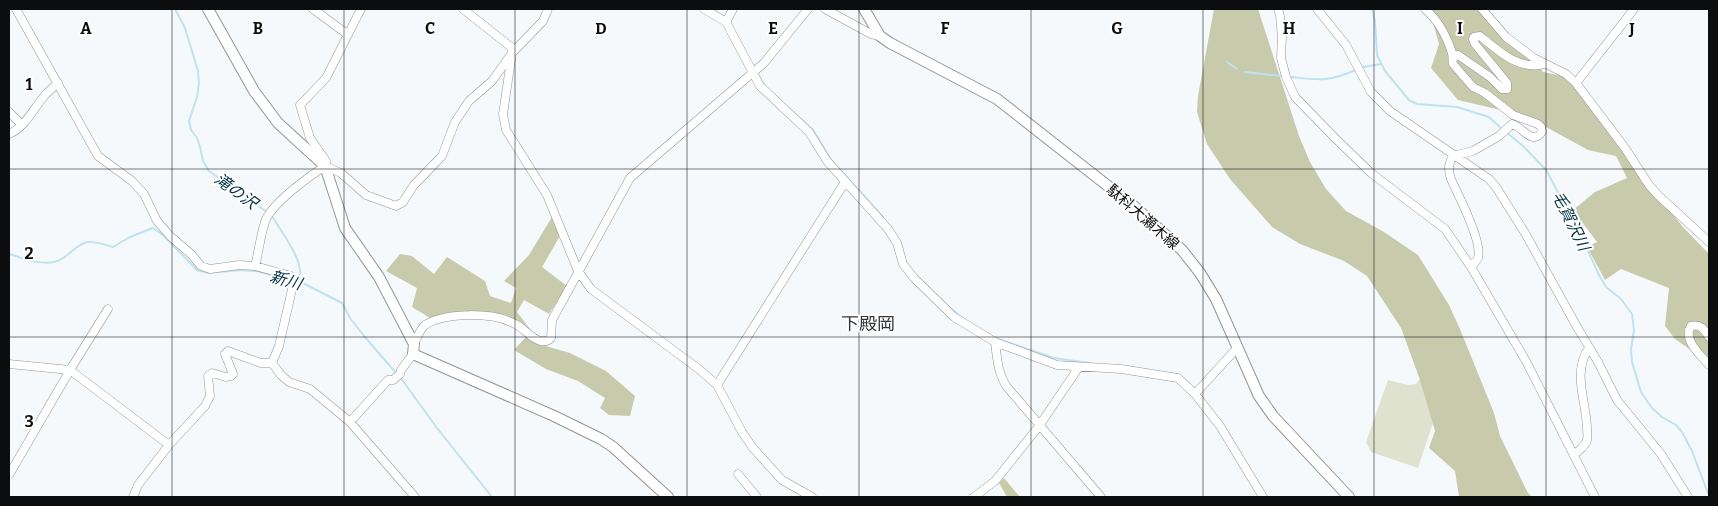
<svg xmlns="http://www.w3.org/2000/svg" width="1718" height="506" font-family="Bitter,'Noto Sans JP',serif">
<style>
.green{fill:#dfe2ce}
.forest{fill:#c7cbac}
.lines{fill:none;stroke-linecap:round;stroke-linejoin:round}
.stream{stroke:#bfe2ef;stroke-width:2}
.street-casing{stroke:#929698;stroke-width:9}
.secondary-casing{stroke:#929698;stroke-width:12}
.street{stroke:#fff;stroke-width:8}
.secondary{stroke:#fff;stroke-width:10}
.grid{fill:none;stroke:#0c0d0e;stroke-width:1;stroke-opacity:0.55}
.labels{text-anchor:middle;dominant-baseline:central;stroke-width:4;stroke-linejoin:round;paint-order:stroke}
.street-label{font-size:15px;fill:#0c0d0e;stroke:#fff}
.water-label{font-size:16px;font-style:italic;fill:#003444;stroke:#fff}
.quarter-label{font-size:18px;fill:#333638;stroke:#fff}
.grid-label{font-size:16px;text-anchor:middle;font-weight:bold;fill:#0c0d0e;stroke:#fff;stroke-width:4;stroke-linejoin:round;paint-order:stroke}
</style>
<rect width="100%" height="100%" fill="#f6f9fc"/>
<path class="green" d="M1425,372L1438,408L1418,468L1371,452L1366,442L1388,380L1408,385L1416,384Z"/>
<path class="forest" d="M1214,9H1258L1299,136L1310,162L1326,189L1346,211L1384,232L1418,255L1449,305L1460,329L1494,413L1500,436L1528,493L1532,497H1459L1455,471L1429,448L1435,431L1419,377L1401,328L1367,276L1344,261L1300,244L1272,227L1230,179L1207,144L1197,112L1198,96Z
M1429,9H1479L1495,29L1523,55L1534,58L1543,72L1563,76L1592,99L1615,127L1649,182L1682,226L1709,254V363L1675,339L1665,326L1669,288L1621,269L1605,280L1587,247L1597,242L1573,210L1595,192L1627,178L1616,156L1588,150L1526,116L1458,100L1431,68L1439,44Z
M552,217L560,236L542,267L567,286L549,314L524,300L517,312L542,345L570,353L606,371L635,396L630,416L609,415L600,408L605,398L578,381L546,369L514,350L526,337L506,315L466,311L430,318L412,307L417,288L386,271L400,254L412,256L434,274L447,257L485,281L490,296L511,303L516,288L504,281L529,255Z
M1004,478L1020,497H1007L999,483Z"/>
<g class="lines">
<path class="stream" d="M175,9L185,28L198,71L199,84L197,97L189,121L191,130L197,138L200,147L203,161L209,171L267,212
M712,9L727,18
M1372,9L1375,21L1377,55L1385,71L1409,100L1417,104L1457,107L1489,117L1502,129
M1227,62L1237,69
M1363,67L1381,64
M1245,72L1282,76
M757,73L765,86
M1291,77C1320,80 1328,82 1356,70
M770,91L813,130L832,161L883,217
M1506,132L1523,146L1546,170L1577,227L1599,275L1606,287L1621,299L1632,314L1634,330L1631,349L1632,362L1641,392L1652,408L1662,417L1676,425L1682,432L1692,451L1709,496
M270,215L274,219C283,235 306,263 299,281
M9,254C23,258 39,265 54,262C67,260 74,245 87,242C95,241 106,245 113,247L130,237L153,228L164,236L197,270L208,273L240,270L257,271L290,280
M294,281H299L342,303L350,318L364,336L397,374
M949,307L965,320
M995,338L1054,358L1089,363
M400,377L437,428L492,497
M1182,377L1190,384
M1224,426L1241,454"/>
<defs>
<path id="street" d="M16,9L98,156L132,181L144,194L157,221L170,236L191,254L201,266L210,269L239,265L255,266L291,276L293,285L279,346L272,363
M313,9L347,34
M463,9L511,47L512,53L503,114L506,130L547,195L578,271L591,289L700,370L717,385L742,432L753,448L782,480L812,497
M704,9L726,22L760,86L809,132L827,161L888,229L897,243L903,264L914,278L954,317L995,342L1057,365L1121,369L1178,378L1195,394L1220,426L1263,497
M825,9L871,34L880,36
M1278,9L1280,16L1282,37L1281,58L1286,77L1295,97L1335,138L1371,173L1445,229L1471,267L1527,363L1595,497
M1317,9L1346,45L1371,92L1390,111L1489,179L1496,187L1525,233L1577,327L1598,362L1617,400L1661,454L1688,497
M1425,9C1438,20 1447,37 1452,53C1453,57 1452,60 1453,64L1473,87L1485,93L1513,115L1538,124L1541,127L1542,132C1532,146 1523,127 1512,124L1499,136L1473,151L1453,156C1448,165 1448,170 1451,179C1458,195 1483,242 1478,258C1477,261 1474,264 1471,267
M1482,9L1506,37L1534,58L1566,74L1576,83L1625,148L1649,185L1659,196L1709,242
M726,22L733,9
M1453,56L1458,55L1490,77L1502,89H1507V83L1475,44L1473,39L1474,37L1480,36C1497,50 1519,71 1544,64
M1576,83L1634,9
M9,112L22,125
M9,134C26,127 34,107 46,94C50,90 54,87 58,83
M325,166L341,173L366,195L396,206L403,202L414,185L442,156L455,122L469,101L492,81L512,53L543,21L548,9
M325,166L326,161L310,138L300,105L326,78L361,9
M255,266C259,252 261,229 267,217C277,200 308,177 325,166
M1709,337C1704,329 1701,324 1691,326C1682,340 1701,355 1709,365
M995,342C997,358 998,374 1007,387L1101,497
M414,344C417,338 420,329 425,325C446,312 494,312 515,324C524,328 531,339 541,341C545,342 548,341 551,338L552,320L630,178L764,63L808,9
M272,363L281,375L289,382L310,389L350,422L415,497
M9,364L70,370L169,445
M717,385L845,182
M1195,394L1238,347
M350,422L388,380H393L400,374L401,370L413,354
M1574,455C1579,450 1586,446 1587,440C1588,436 1587,431 1587,428C1586,399 1572,374 1589,347
M738,474L757,497
M9,475L70,370L108,309
M133,497L138,485L169,445L205,406L210,396L208,376L212,373L226,377L231,376L233,374L225,354L228,351L261,363H272
M974,497L995,481L1039,426L1079,367"/>
<path id="secondary" d="M208,9L254,91L278,123L325,166L345,228L379,277L414,344L413,354L554,416L601,439L613,447L668,497
M864,9L880,36L890,43L997,99L1136,208L1182,250L1200,273L1216,299L1259,396L1273,416L1349,497"/>
</defs>
<use href="#street" class="street-casing"/>
<use href="#secondary" class="secondary-casing"/>
<use href="#street" class="street"/>
<use href="#secondary" class="secondary"/>
</g>
<path class="grid" d="M172,9V497M344,9V497M515,9V497M687,9V497M859,9V497M1031,9V497M1203,9V497M1374,9V497M1546,9V497M9,169H1709M9,337H1709"/>
<g class="labels">
<g class="street-label">
<text transform="translate(1143 217) rotate(41)">駄科大瀬木線</text>
</g>
<g class="water-label">
<text transform="translate(236 191) rotate(36)">滝の沢</text>
<text transform="translate(1571 221) rotate(64)">毛賀沢川</text>
<text transform="translate(286 280) rotate(16)">新川</text>
</g>
<g class="quarter-label">
<text x="868" y="324">下殿岡</text>
</g>
</g>
<g class="grid-label">
<text x="86" y="34">A</text>
<text x="258" y="34">B</text>
<text x="430" y="34">C</text>
<text x="601" y="34">D</text>
<text x="773" y="34">E</text>
<text x="945" y="34">F</text>
<text x="1117" y="34">G</text>
<text x="1289" y="34">H</text>
<text x="1460" y="34">I</text>
<text x="1632" y="34">J</text>
<text x="29" y="90">1</text>
<text x="29" y="259">2</text>
<text x="29" y="427">3</text>
</g>
<rect width="1718" height="506" fill="none" stroke="#0c0d0e" stroke-width="20"/>
</svg>
